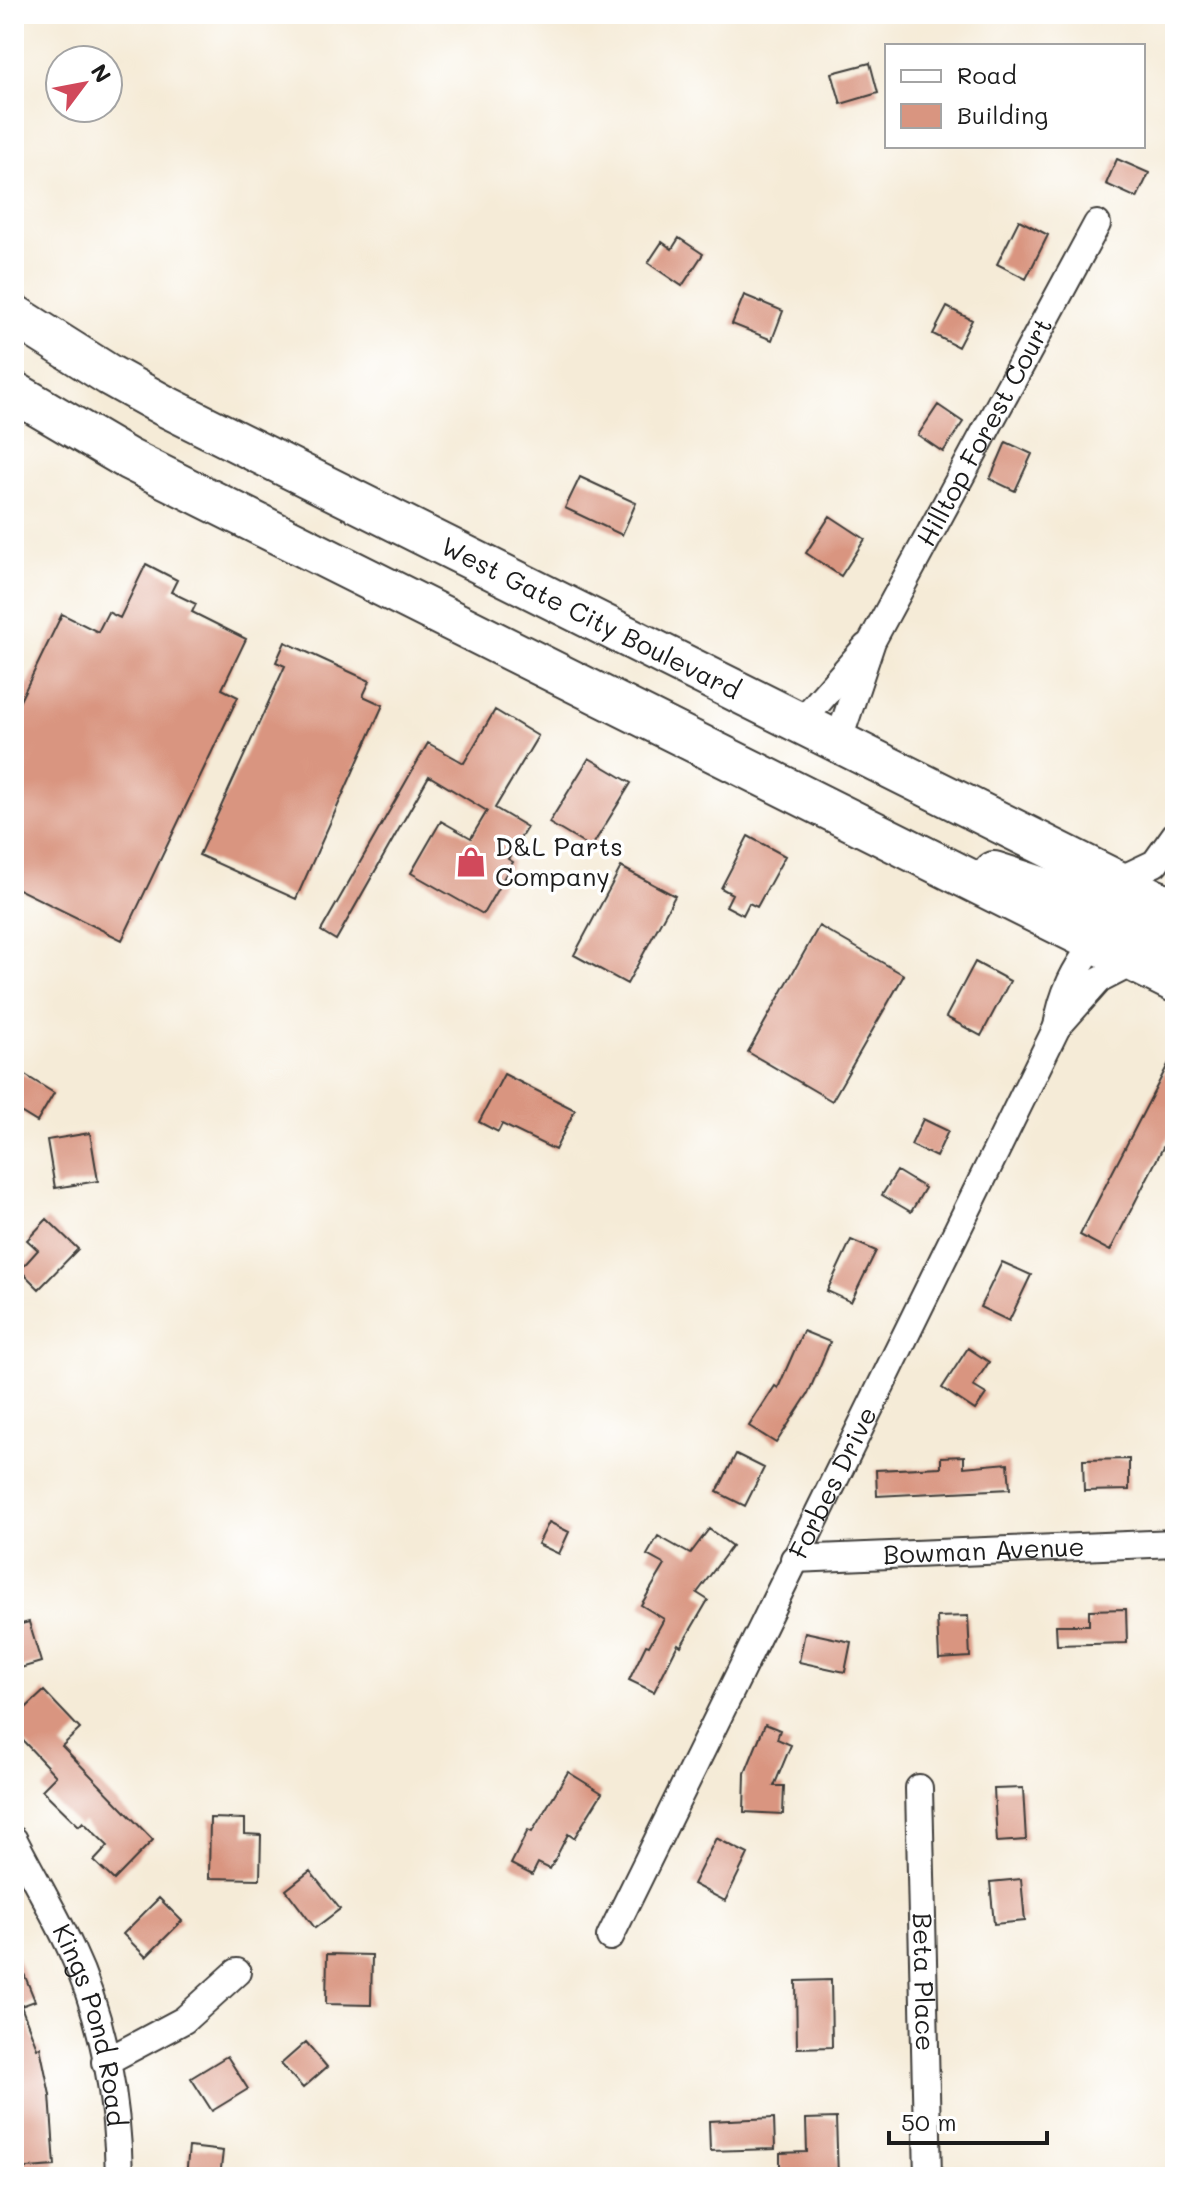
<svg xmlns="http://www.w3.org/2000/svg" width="1189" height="2191" font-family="Mali,sans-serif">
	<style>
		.building { fill: #d99580 }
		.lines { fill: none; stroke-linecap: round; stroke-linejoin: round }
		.street-casing { stroke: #3d3b38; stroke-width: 30 }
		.primary-casing { stroke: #3d3b38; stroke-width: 44 }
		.street { stroke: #fff; stroke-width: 26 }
		.primary { stroke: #fff; stroke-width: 40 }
		.labels { text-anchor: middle; stroke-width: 7; stroke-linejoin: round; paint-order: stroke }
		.street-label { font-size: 26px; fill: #1c1c1c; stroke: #fff }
		.poi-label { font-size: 26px; fill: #1c1c1c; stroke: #fff; text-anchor: start }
	</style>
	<rect width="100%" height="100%" fill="#fff"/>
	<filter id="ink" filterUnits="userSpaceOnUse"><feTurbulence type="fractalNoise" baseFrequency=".0125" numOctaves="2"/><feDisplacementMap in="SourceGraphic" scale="16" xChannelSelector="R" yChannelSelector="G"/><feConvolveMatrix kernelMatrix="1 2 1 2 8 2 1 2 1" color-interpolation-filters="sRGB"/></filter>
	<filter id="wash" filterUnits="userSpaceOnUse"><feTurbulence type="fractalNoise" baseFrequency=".006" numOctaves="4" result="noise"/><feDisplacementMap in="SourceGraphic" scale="32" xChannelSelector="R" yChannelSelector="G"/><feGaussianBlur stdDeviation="1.8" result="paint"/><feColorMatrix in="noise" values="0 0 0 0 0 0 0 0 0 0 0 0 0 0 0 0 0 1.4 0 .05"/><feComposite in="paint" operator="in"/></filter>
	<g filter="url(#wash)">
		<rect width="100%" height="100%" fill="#f5ebd7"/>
		<g id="blocks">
			<path class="building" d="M870,63L878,93L841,104L832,73Z
				M1117,159L1149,173L1137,198L1106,184Z
				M1019,220L1048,235L1026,279L997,264Z
				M679,238L703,254L682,286L648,263L662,242L672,249Z
				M744,295L783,311L772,340L732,324Z
				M947,307L972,320L958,347L933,334Z
				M938,405L963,422L943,452L918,435Z
				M1006,442L1032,454L1015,491L990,479Z
				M580,477L636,503L622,535L565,508Z
				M830,516L865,539L841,576L806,553Z
				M146,564L177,580L171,592L196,604L192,612L246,639L222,689L238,697L122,940L14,887V713L62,614L98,632L108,612L120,618Z
				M285,642L370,681L363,696L383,705L296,899L199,855L285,666L276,662Z
				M495,710L538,736L495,808L527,827L508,859L513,862L483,914L411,873L441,821L471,838L487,811L429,776L336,940L321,931L428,743L464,763Z
				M589,758L631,783L591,848L549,823Z
				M748,836L785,856L757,907L749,903L743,915L726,906L732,894L721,888Z
				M621,867L675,896L627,984L574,955Z
				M819,926L904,975L832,1101L748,1052Z
				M975,962L1010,981L981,1036L946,1017Z
				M1175,1051V1124L1110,1251L1080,1235Z
				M14,1068L54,1093L37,1122L14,1108Z
				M504,1074L575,1110L555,1150L502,1124L498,1132L479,1122Z
				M923,1119L948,1131L936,1157L911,1145Z
				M90,1133L98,1181L55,1188L47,1140Z
				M897,1171L925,1188L911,1212L882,1195Z
				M47,1219L78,1249L39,1289L20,1270L38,1250L27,1240Z
				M851,1240L876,1251L851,1302L827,1291Z
				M1002,1262L1031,1275L1009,1321L980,1307Z
				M803,1331L830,1342L808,1394L776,1443L749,1426L775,1386L778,1388Z
				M968,1348L989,1362L973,1386L986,1394L975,1410L942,1388Z
				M736,1454L764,1468L745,1506L717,1492Z
				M964,1456V1467L1008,1463L1010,1489L877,1496L876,1470L941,1467V1457Z
				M1129,1459V1490L1084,1491L1083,1460Z
				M549,1522L569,1532L559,1554L538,1544Z
				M709,1529L732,1546L697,1593L708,1600L681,1646L678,1644L654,1692L629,1680L646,1645L649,1646L664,1619L641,1605L665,1565L647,1555L658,1536L690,1554Z
				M1126,1609L1127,1643L1057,1645L1056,1625H1089V1610Z
				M968,1616L970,1657L939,1659L937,1617Z
				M29,1622L41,1662L14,1670V1626Z
				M805,1632L851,1642L845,1672L799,1662Z
				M44,1691L80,1729L62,1746L153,1840L114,1880L94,1861L108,1846L83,1822L79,1826L42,1790L56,1776L14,1731V1719Z
				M765,1724L780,1730L777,1739L791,1745L774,1786H784L783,1814L744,1812L745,1773Z
				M568,1772L602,1793L574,1838L568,1834L550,1869L538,1863L532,1875L511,1864L528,1830L532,1832Z
				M1023,1788L1026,1840L997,1842L994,1789Z
				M210,1818L245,1819V1834L261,1835L260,1879L209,1878Z
				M716,1838L748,1854L725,1901L693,1884Z
				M310,1871L340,1909L315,1928L286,1890Z
				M1021,1879L1025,1921L994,1924L990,1882Z
				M159,1898L182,1921L146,1957L123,1934Z
				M14,1949L35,2001L21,2006L37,2048L40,2047L50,2095L55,2166L14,2169Z
				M327,1954L372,1955L371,2005L326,2004Z
				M831,1980L832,2047L797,2048L796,1981Z
				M306,2042L327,2067L303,2088L281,2064Z
				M227,2056L248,2089L212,2111L191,2078Z
				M774,2118L775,2149L710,2151L709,2121Z
				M836,2118L838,2177H780V2153L807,2152L806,2119Z
				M189,2147L223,2151L220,2177H186Z"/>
		</g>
	</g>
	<g filter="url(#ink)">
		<use href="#blocks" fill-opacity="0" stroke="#3d3b38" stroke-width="2"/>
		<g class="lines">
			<g class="street-casing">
				<g id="street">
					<path d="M800,723L866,647"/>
					<path id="s1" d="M838,742L872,641L1097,224"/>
					<path d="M1117,881L1155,863L1175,835"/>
					<path d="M1057,1027L1099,980L1134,962"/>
					<path id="s2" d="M794,1559L1175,1543"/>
					<path id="s3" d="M919,1788L928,2177"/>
					<path id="s4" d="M14,1840C33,1877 54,1912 71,1949C104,2018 118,2102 119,2177"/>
					<path id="s5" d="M610,1937L1057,1027C1062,993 1075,969 1095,942"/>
					<path d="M105,2062L184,2020L237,1972"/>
				</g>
			</g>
			<g class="primary-casing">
				<g id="primary">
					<path id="s6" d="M14,315L109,375L163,405L1175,910"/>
					<path d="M14,392L128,459L1175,982"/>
					<path d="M994,872L1115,911L1158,901"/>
					<path d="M1095,942L1135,933L1175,946"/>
				</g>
			</g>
			<use href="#street" class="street"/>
			<use href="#primary" class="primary"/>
		</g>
	</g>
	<defs>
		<g id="shop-bare" transform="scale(2.4)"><path d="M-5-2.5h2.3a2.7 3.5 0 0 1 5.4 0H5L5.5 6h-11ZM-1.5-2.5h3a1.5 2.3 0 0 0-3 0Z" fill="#d1495b" stroke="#fff" stroke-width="2.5" paint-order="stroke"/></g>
	</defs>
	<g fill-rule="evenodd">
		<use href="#shop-bare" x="471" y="862"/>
	</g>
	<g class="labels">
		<g class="street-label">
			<text dy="9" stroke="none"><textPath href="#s1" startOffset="344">Hilltop Forest Court</textPath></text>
			<text dy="9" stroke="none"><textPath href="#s6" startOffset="652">West Gate City Boulevard</textPath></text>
			<text dy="9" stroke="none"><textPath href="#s5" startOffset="506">Forbes Drive</textPath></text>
			<text dy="9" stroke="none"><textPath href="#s2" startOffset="190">Bowman Avenue</textPath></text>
			<text dy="9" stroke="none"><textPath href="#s3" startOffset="194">Beta Place</textPath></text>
			<text dy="9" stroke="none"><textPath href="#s4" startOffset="202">Kings Pond Road</textPath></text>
		</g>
		<g class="poi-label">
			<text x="495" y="856">D&amp;L Parts<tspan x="495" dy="30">Company</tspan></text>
		</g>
	</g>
	<rect width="1189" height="2191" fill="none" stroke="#fff" stroke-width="48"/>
	<rect x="885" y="44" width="260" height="104" fill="#ffffff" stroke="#a4a4a4" stroke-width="2"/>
	<rect x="901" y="70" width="40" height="12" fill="#ffffff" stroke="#a4a4a4" stroke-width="2"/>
	<text x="957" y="84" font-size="24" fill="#1c1c1c">Road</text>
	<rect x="901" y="104" width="40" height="24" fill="#d99580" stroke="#a4a4a4" stroke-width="2"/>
	<text x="957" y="124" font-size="24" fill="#1c1c1c">Building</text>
	<g transform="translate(84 84) rotate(58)"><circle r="38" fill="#ffffff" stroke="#a4a4a4" stroke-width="2"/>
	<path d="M0-6L14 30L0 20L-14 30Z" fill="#d1495b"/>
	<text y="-12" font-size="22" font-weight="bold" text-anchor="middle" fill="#1c1c1c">N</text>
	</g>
	<path d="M889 2131v12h158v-12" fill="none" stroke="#1c1c1c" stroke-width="4"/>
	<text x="901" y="2131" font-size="24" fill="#1c1c1c" stroke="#ffffff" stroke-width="6" paint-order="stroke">50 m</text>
</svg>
